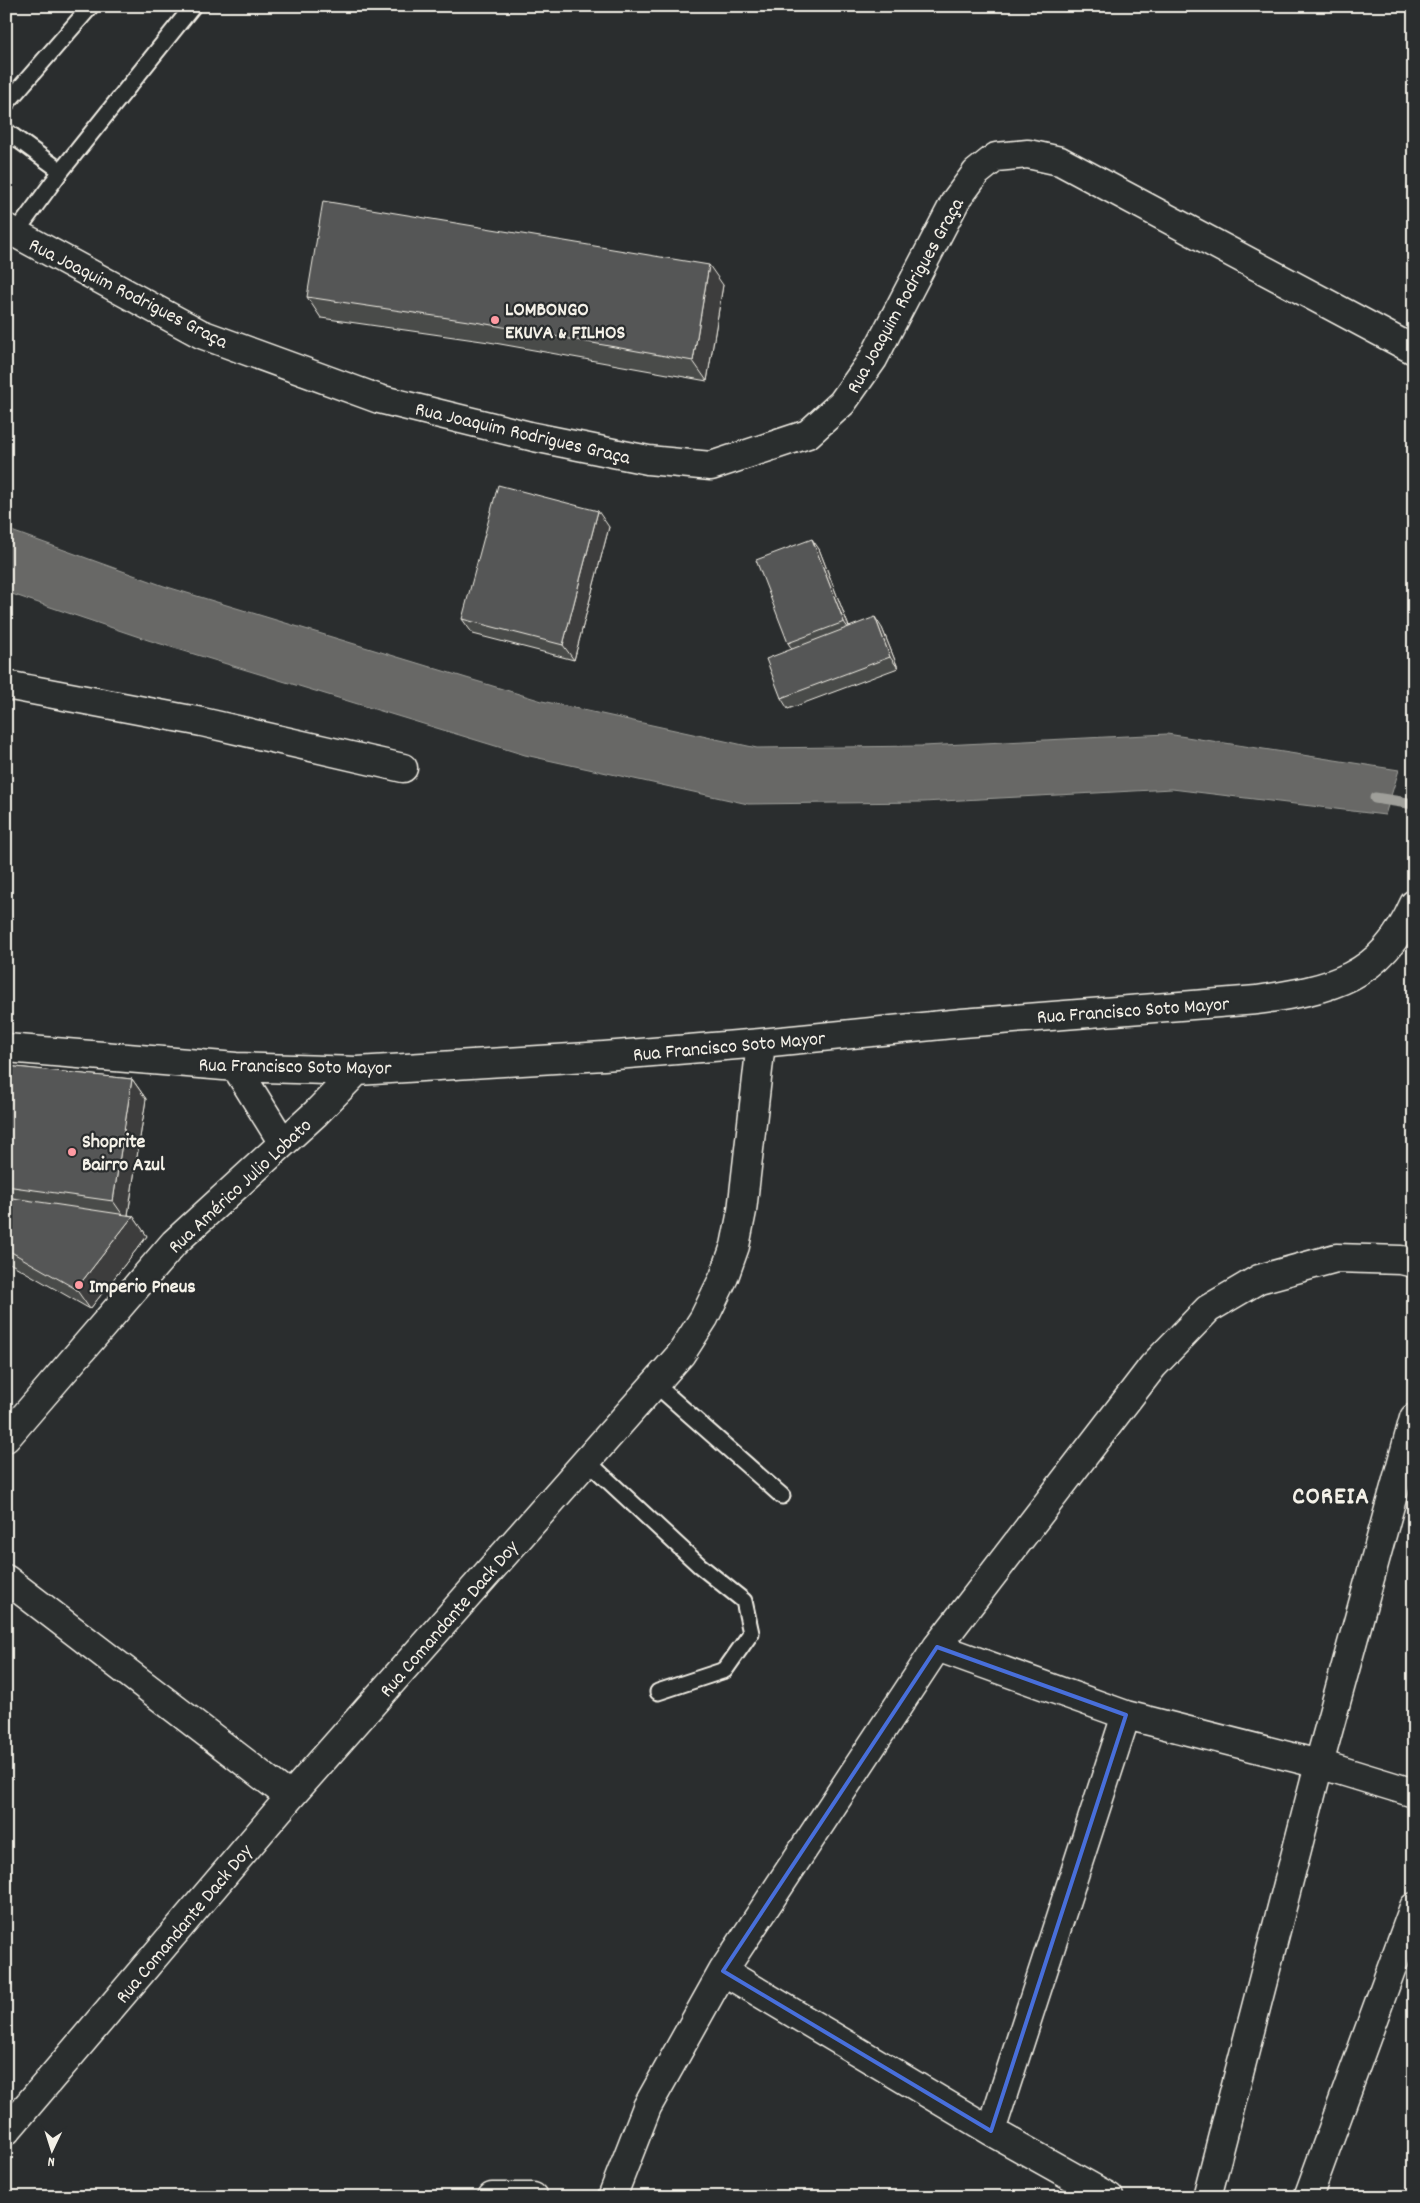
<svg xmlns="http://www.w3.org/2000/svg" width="1420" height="2203" font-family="Dekko,sans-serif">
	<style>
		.water { fill: #676866; stroke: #9f9f9a }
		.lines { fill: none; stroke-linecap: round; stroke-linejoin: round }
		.stream { stroke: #9f9f9a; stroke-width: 11 }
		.service-casing { stroke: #f4f1e8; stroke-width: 19 }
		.minor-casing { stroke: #f4f1e8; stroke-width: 31 }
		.tertiary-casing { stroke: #f4f1e8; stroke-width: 31 }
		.service { stroke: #2a2d2e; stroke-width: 15 }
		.minor { stroke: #2a2d2e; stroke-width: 28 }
		.tertiary { stroke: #2a2d2e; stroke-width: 28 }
		.wall { fill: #494b4a; stroke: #f4f1e8 }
		.shaded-wall { fill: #3c3d3c; stroke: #f4f1e8 }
		.building { fill: #555756; stroke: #f4f1e8 }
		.marked { fill: none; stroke: #486fdb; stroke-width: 4; stroke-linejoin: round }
		.poi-dot { fill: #ff9aa2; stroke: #2a2d2e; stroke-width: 2 }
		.labels { text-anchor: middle; stroke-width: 4.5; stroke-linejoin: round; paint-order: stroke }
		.street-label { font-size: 20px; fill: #f4f1e8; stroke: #2a2d2e }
		.poi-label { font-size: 20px; font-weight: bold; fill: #f4f1e8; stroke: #2a2d2e; text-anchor: start }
		.district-label { font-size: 25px; font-weight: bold; letter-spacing: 1px; fill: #f4f1e8; stroke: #2a2d2e }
	</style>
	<rect width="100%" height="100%" fill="#2a2d2e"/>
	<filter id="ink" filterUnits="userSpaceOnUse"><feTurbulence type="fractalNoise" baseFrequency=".02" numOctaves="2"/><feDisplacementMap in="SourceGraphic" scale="10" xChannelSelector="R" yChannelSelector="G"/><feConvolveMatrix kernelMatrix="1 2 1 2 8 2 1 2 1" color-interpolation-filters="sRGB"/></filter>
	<g filter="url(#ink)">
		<path class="water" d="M6,529L164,586L542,701L757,748L923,746L1167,734L1399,770L1385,815L1172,789L923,802L748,804L525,755L148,640L6,592Z"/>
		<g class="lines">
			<path class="stream" d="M1375,798L1414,804"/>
			<g class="service-casing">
				<path id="service" d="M6,104L91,6
					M6,131L61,171
					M15,234L61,171L193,6
					M655,1384L782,1496
					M587,1461L699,1565L744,1601L751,1633L725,1670L658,1692"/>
			</g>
			<g class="minor-casing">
				<path id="minor" d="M6,228L201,334L379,399L534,437L648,460L711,466L808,434L842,403L873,359L956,200L976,173L996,157L1028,154L1060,161L1414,350
					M6,685L202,722L403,768
					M6,1048L236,1067L357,1071L604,1056L761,1043L962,1023L1257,1000C1331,989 1381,979 1414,904
					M236,1067L283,1143
					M6,1438L174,1243L316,1113L357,1071
					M6,1579L290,1797
					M937,1647L1126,1715L1319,1764L1414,1793
					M723,1971L991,2131L1109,2197
					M6,2131L290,1797L681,1354L704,1318L724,1277L735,1246L742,1211L761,1043
					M991,2131L1126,1715
					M612,2197L647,2107L723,1971L937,1647L1153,1366L1208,1309L1259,1279L1336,1258L1401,1260L1414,1263
					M1207,2197L1319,1764L1414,1418
					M1308,2197L1414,1907"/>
			</g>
			<g class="tertiary-casing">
				<path id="tertiary" d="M492,2197H533"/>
			</g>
			<use href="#service" class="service"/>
			<use href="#minor" class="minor"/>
			<use href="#tertiary" class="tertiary"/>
		</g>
		<path class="wall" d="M723,285L707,381L489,342L321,318L307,297Z
			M609,527L574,660L473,634L462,619Z
			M819,549L849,627L882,628L898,668L788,709L781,698L792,649L788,643Z
			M6,1066L132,1079L146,1099L128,1215L133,1216L147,1236L90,1309L6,1261Z"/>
		<path class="shaded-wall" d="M709,265L723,285L707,381L693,361Z
			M598,511L609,527L574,660L563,645Z
			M812,539L819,549L851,632L844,622Z
			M875,617L882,628L898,668L890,657Z
			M132,1079L146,1099L127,1221L113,1201Z
			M133,1216L147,1236L90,1309L76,1289Z"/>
		<path class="building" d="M323,201L709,265L693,361L475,322L307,297Z
			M498,485L598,511L563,645L462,619Z
			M812,539L844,622L788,643L756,560Z
			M875,617L890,657L781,698L766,659Z
			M6,1066L132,1079L113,1201L6,1186Z
			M6,1197L133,1216L76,1289L6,1249Z"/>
	</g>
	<path class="marked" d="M937,1647L1126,1715L991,2131L723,1971Z"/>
	<g class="poi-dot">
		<circle cx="495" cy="320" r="5"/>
		<circle cx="72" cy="1152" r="5"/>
		<circle cx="79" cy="1285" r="5"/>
	</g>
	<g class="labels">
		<g class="street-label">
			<text transform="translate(129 292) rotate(27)" y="7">Rua Joaquim Rodrigues Graça</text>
			<text transform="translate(904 295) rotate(-61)" y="7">Rua Joaquim Rodrigues Graça</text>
			<text transform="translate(523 432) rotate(13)" y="7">Rua Joaquim Rodrigues Graça</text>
			<text transform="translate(1133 1009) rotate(-4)" y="7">Rua Francisco Soto Mayor</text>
			<text transform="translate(729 1045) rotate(-5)" y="7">Rua Francisco Soto Mayor</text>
			<text transform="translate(295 1065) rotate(1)" y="7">Rua Francisco Soto Mayor</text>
			<text transform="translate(239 1185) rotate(-43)" y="7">Rua Américo Julio Lobato</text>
			<text transform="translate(448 1618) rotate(-49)" y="7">Rua Comandante Dack Doy</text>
			<text transform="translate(183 1923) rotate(-50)" y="7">Rua Comandante Dack Doy</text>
		</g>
		<g class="poi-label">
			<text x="505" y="315">LOMBONGO<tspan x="505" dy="23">EKUVA &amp; FILHOS</tspan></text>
			<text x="82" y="1147">Shoprite<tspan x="82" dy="23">Bairro Azul</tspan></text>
			<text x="89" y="1292">Imperio Pneus</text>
		</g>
		<g class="district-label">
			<text x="1331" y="1503">COREIA</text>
		</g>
	</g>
	<rect width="1420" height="2203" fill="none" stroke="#2a2d2e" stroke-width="25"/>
	<rect x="12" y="12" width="1395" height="2178" fill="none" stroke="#f4f1e8" stroke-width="2" filter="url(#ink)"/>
	<g transform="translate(52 2150) rotate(184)" stroke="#2a2d2e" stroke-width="4" paint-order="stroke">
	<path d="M0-4L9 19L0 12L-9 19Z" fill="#f4f1e8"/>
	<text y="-8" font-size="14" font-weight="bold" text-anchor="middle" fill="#f4f1e8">N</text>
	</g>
</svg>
